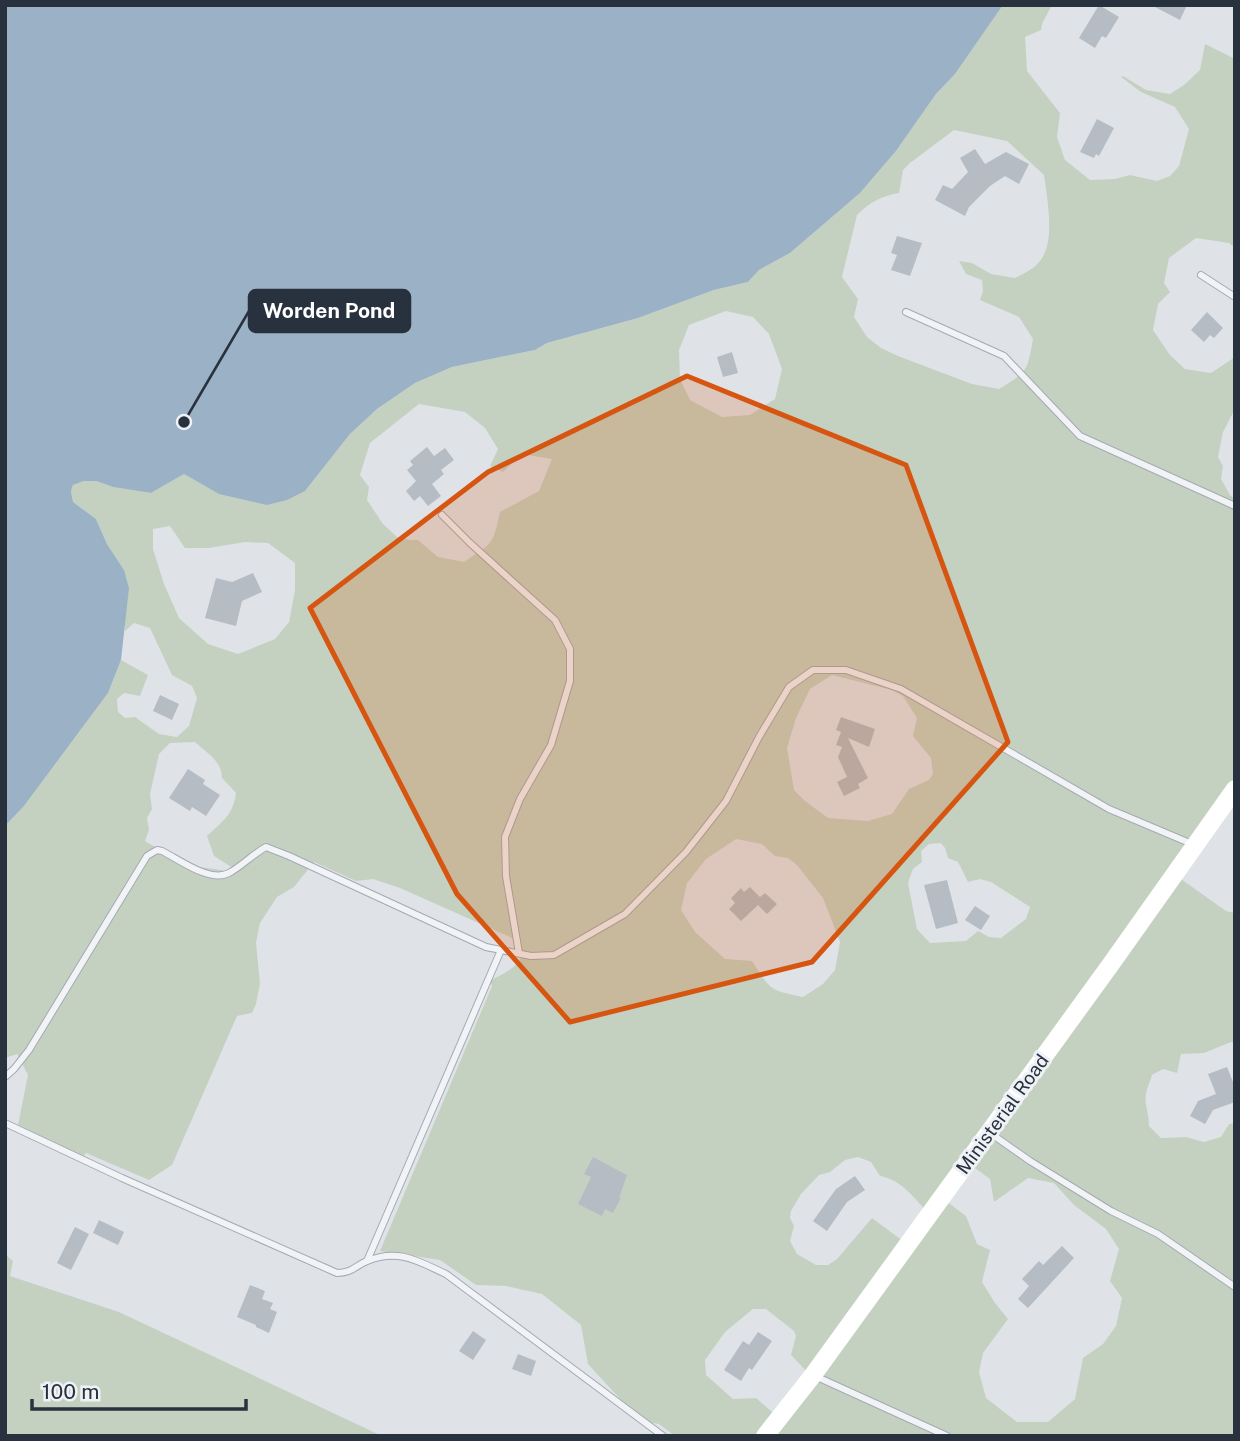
<svg xmlns="http://www.w3.org/2000/svg" width="1240" height="1441" font-family="'Public Sans',sans-serif">
	<style>
		.green { fill: #c5d1c0; fill-rule: evenodd }
		.water { fill: #9bb2c6 }
		.building { fill: #b6bcc4 }
		.lines { fill: none; stroke-linecap: round; stroke-linejoin: round }
		.lane-casing { stroke: #a4aab2; stroke-width: 8 }
		.lane { stroke: #f1f3f6; stroke-width: 6 }
		.secondary { stroke: #fff; stroke-width: 18 }
		.marked { fill: #d55511; fill-opacity: 0.2; stroke: #d55511; stroke-width: 5; stroke-linejoin: round }
		.labels { text-anchor: middle; stroke-width: 6; stroke-linejoin: round; paint-order: stroke }
		.street-label { font-size: 19px; fill: #28313e; stroke: #eef1f5 }
		.leader { fill: none; stroke: #28313e; stroke-width: 2.5 }
		.callout-dot { fill: #28313e; stroke: #eef1f5; stroke-width: 2.5 }
		.callout { fill: #28313e; stroke: #28313e; stroke-width: 2.5 }
		.callout-label { font-size: 21px; text-anchor: middle; font-weight: bold; fill: #fff }
	</style>
	<rect width="100%" height="100%" fill="#dfe3e8"/>
	<path class="green" d="M1003,5H1052L1042,24L1041,30L1025,37L1027,71L1060,113L1057,137L1065,160L1090,180L1115,179L1130,175L1157,181L1170,176L1179,166L1189,129L1175,107L1141,92L1121,77L1123,76L1146,90L1170,94L1184,85L1200,70L1205,44L1235,59V248L1229,243L1196,238L1169,258L1164,283L1170,292L1158,304L1153,330L1170,355L1185,369L1211,373L1235,357V409L1223,432L1218,457L1223,466L1221,479L1230,495L1235,499V789L1174,874L1226,911L1235,913V1043L1231,1042L1204,1053L1181,1054L1177,1073L1163,1069L1152,1075C1149,1084 1144,1095 1146,1104C1147,1111 1149,1117 1149,1126L1161,1138L1186,1137L1204,1142L1221,1137L1229,1124L1235,1123V1436H675L659,1424L641,1421L597,1374L588,1364L581,1325L542,1294L506,1286L476,1285L440,1260L380,1251L492,986L490,981C507,971 527,965 521,942L400,888L373,879L356,881L314,862L294,887L277,897L260,923L256,943L260,984L256,1004L252,1013L237,1016L172,1165L149,1180L86,1153L83,1157L18,1125L28,1075L17,1054L5,1058V826L24,806L108,693L121,660L148,675L140,696L124,693L117,699L118,712L125,718L135,717L159,734L177,737L189,726L197,698L192,686L172,675L150,628L134,623L125,631L124,570L107,544L96,519L73,502L71,491L73,485L84,481H96L113,487L151,493L184,474L220,494L305,491L350,434L377,409L415,383L452,367L535,350L547,343L638,318L714,290L748,282L759,270L790,253L860,193L896,151L936,94L955,74ZM954,130L1007,141L1044,175C1047,197 1055,239 1042,258C1036,268 1025,273 1015,278L991,274L972,263L959,261L966,274L982,280L983,291L980,300L1019,317L1033,339C1027,372 1028,371 999,389L972,384L898,356L881,348L867,337L854,317L858,299L842,277L857,215C870,202 882,196 899,193L903,170L910,163ZM726,311L753,317L769,334L782,369L775,399L750,415L722,417L690,400L680,379L679,350L689,325ZM419,404L465,412L485,428L498,449L490,466L503,472L522,454L552,459L539,491L500,512C493,546 492,543 464,562L438,557L418,540H410L397,537L383,524L367,500L369,487L360,475L370,443ZM170,526L185,548H209L245,542L268,543L295,563V590L289,622L275,639L238,654L208,644L179,618L164,584L153,549V529ZM832,675L892,690L903,696L917,718L913,736L931,758L933,774L929,780L909,789L892,814L868,821L828,818L805,801L794,790L787,748L796,718L810,689ZM195,742C207,753 222,761 222,778L236,793C233,815 223,821 207,836L214,856L233,868L235,872L185,865L145,841L149,830L147,818L152,809L150,794L159,754L170,743ZM736,839L762,844L775,856L788,858L797,865L823,898L840,942L835,970L823,984L803,997C768,990 771,990 752,961L725,959L695,932L681,910L687,883L706,859ZM941,843L945,848L948,858L958,862L968,882L980,879L991,882L1030,907L1026,919L1001,938L989,937L978,931L966,941L930,943L917,929L908,883L913,869L922,862L921,851L929,844ZM858,1157L871,1162L880,1176C902,1180 915,1199 929,1214L907,1244L872,1218L837,1259L828,1265H816L797,1254L790,1241L794,1226L790,1218L791,1211L801,1194L819,1175L830,1172L845,1160ZM968,1163L990,1179L994,1202L1028,1178L1054,1183L1074,1205L1106,1229L1119,1249L1110,1281L1122,1298L1116,1326L1103,1344L1083,1358L1075,1399L1048,1422H1017L986,1398L979,1372L983,1353L1008,1319L995,1303L982,1282L990,1250L977,1244L966,1216L942,1198ZM753,1309H766L794,1331L796,1336L791,1355L811,1376L778,1417L756,1398L733,1399L706,1375L705,1360L725,1332Z
		M5,1254L13,1261L10,1276L119,1312L382,1436H5Z"/>
	<path class="water" d="M5,5H1003L955,74L936,94L896,151L860,193L790,253L759,270L748,282L714,290L638,318L547,343L535,350L452,367L415,383L377,409L350,434L305,491L287,500L267,505L219,494L184,474L151,493L113,487L96,481H84L73,485L71,491L73,502L96,519L107,544L124,570L129,588L121,660L108,693L24,806L5,826Z"/>
	<path class="building" d="M1099,5L1119,17L1106,38L1102,36L1095,48L1079,38Z
		M1151,5H1187L1180,20Z
		M1097,119L1114,128L1099,156L1096,154L1094,158L1080,152Z
		M975,149L985,164L1006,152L1029,164L1019,184L1005,176L990,186L969,207L965,216L935,200L943,185L952,189L968,172L960,158Z
		M897,236L922,243L910,276L891,270L897,255L891,253Z
		M1207,312L1223,328L1214,338L1210,335L1204,342L1191,330Z
		M732,352L738,373L723,377L717,357Z
		M427,447L434,456L445,448L454,460L441,470L444,474L432,484L441,496L428,506L420,496L414,501L406,491L416,481L407,470L413,465L410,461Z
		M253,573L262,592L242,601L236,626L205,618L216,578L232,582Z
		M160,695L179,704L172,720L153,711Z
		M841,717L875,729L869,747L848,738L868,778L858,784L860,788L844,796L837,782L847,777L838,757L842,747L836,745L841,732L836,730Z
		M188,769L205,780L203,784L220,795L206,816L192,807L190,811L169,798Z
		M947,880L958,923L936,929L924,885Z
		M750,887L760,897L765,893L777,904L767,914L758,905L741,921L729,909L735,903L731,898L741,888L744,892Z
		M975,906L990,916L981,930L965,920Z
		M1227,1067L1235,1087V1102L1213,1110L1205,1124L1190,1116L1198,1101L1216,1094L1208,1074Z
		M593,1157L627,1175L619,1198H621L613,1213L605,1209L602,1216L578,1204L591,1177L584,1174Z
		M855,1176L865,1190L847,1202L827,1231L813,1221L836,1189Z
		M99,1220L124,1232L118,1245L93,1233Z
		M75,1227L89,1234L71,1270L57,1263Z
		M1062,1246L1074,1258L1028,1308L1018,1299L1029,1286L1022,1279L1039,1261L1043,1265Z
		M250,1285L265,1291L262,1299L273,1303L270,1309L277,1312L269,1333L256,1327V1325L237,1317Z
		M473,1331L486,1340L473,1360L459,1351Z
		M758,1332L772,1341L752,1370L749,1368L741,1381L724,1370L743,1341L749,1345Z
		M518,1354L536,1361L531,1376L512,1369Z"/>
	<g class="lines">
		<g class="lane-casing">
			<path id="lane" d="M1201,275L1235,297
				M906,312L1004,356L1080,436L1235,506
				M442,515L470,543L555,620L570,649V681L551,745L520,799L505,837L506,876L519,953
				M5,1077L14,1069L29,1050L147,856L157,850L162,851C180,860 210,883 229,873C242,866 253,854 266,847L289,856L486,947L531,956L554,955L625,914L686,852L726,801L759,737L789,687L813,670H846L901,689L1109,809L1192,844
				M5,1123L122,1178L337,1273C352,1273 355,1266 367,1261C398,1248 418,1261 446,1274L663,1436
				M990,1133L1030,1161L1111,1211L1158,1234L1235,1287
				M367,1261L501,950
				M815,1376L947,1436"/>
		</g>
		<use href="#lane" class="lane"/>
		<path class="secondary" d="M765,1436L813,1375L1111,964L1235,789"/>
	</g>
	<path class="marked" d="M687,376L906,465L1008,742L812,962L570,1022L457,894L310,608L488,472Z"/>
	<g class="labels">
		<g class="street-label">
			<text transform="translate(1002 1114) rotate(-54)" y="7">Ministerial Road</text>
		</g>
	</g>
	<path class="leader" d="M184 422L249 311"/>
	<circle class="callout-dot" cx="184" cy="422" r="7"/>
	<rect class="callout" x="249" y="290" width="161" height="42" rx="7"/>
	<g class="callout-label">
		<text x="329" y="318">Worden Pond</text>
	</g>
	<rect width="1240" height="1441" fill="none" stroke="#28313e" stroke-width="14"/>
	<path d="M32 1399v10h214v-10" fill="none" stroke="#28313e" stroke-width="3.5"/>
	<text x="42" y="1399" font-size="21" fill="#28313e" stroke="#eef1f5" stroke-width="5" paint-order="stroke">100 m</text>
</svg>
